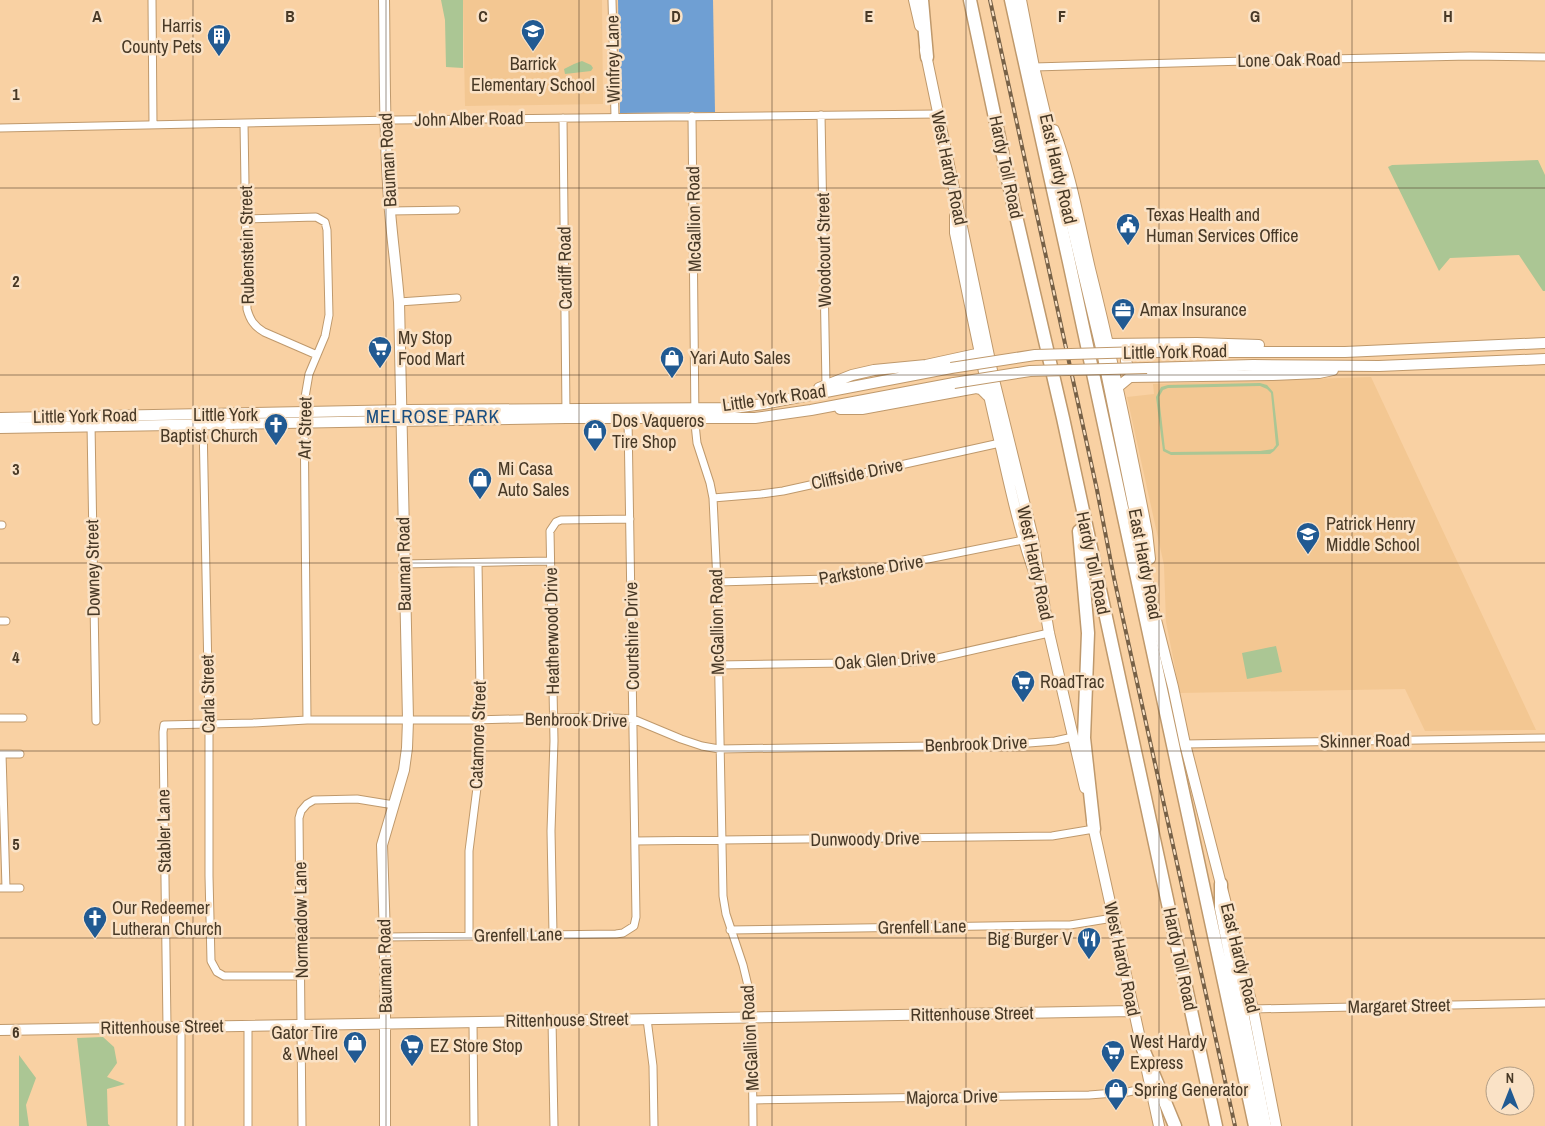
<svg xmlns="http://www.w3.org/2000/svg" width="1545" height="1126" font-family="'Archivo Narrow',sans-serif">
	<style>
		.built { fill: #f3c792 }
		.green { fill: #abc694; fill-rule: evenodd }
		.water { fill: #6f9fd3 }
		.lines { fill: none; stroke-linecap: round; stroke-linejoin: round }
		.street-casing { stroke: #bf996c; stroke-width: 9 }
		.secondary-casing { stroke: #bf996c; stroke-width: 12 }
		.highway-casing { stroke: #bf996c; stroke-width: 15 }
		.street { stroke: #fff; stroke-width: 7 }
		.secondary { stroke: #fff; stroke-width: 10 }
		.highway { stroke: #fff; stroke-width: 12 }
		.rail-casing { stroke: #776147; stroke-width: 4 }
		.rail { stroke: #fae2c6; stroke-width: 2; stroke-dasharray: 5.5; stroke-linecap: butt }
		.secondary-bridge-casing { stroke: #bf996c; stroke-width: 12; stroke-linecap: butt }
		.secondary-bridge { stroke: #fff; stroke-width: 10 }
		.grid { fill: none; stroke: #483926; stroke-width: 1; stroke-opacity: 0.55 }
		.labels { text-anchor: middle; stroke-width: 5; stroke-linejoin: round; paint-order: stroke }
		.poi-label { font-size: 18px; fill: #483926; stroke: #fae2c6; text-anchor: start }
		.street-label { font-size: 18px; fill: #483926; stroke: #fae2c6 }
		.neighbourhood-label { font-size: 19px; letter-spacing: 1px; fill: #1a4e80; stroke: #fae2c6 }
		.grid-label { font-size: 16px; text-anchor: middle; font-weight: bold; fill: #483926; stroke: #fae2c6; stroke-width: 5; stroke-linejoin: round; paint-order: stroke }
	</style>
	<rect width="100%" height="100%" fill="#f9d1a3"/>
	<path class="built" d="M463,0H602L603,104L465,106Z
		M1371,377L1536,730L1425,731L1405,689L1180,693L1166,622L1164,565L1127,397L1154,394L1153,384Z"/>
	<path class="green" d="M441,0H463V68L446,67L445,20Z
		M582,61L591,65L593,68L591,71L565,74L564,69L574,64Z
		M1538,160L1545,175V291H1543L1519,255L1450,258L1439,271L1388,167L1392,165Z
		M1260,383L1267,385L1273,392L1279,445L1274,451L1270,454L1171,455L1163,451L1156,397L1161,387L1168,385ZM1260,386L1267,389L1271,393L1276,445L1273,449L1260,451L1171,452L1165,449L1159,397L1163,390L1168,388Z
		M1276,646L1282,672L1247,679L1242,653Z
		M103,1037L114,1047L117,1063L107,1077L125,1084L107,1089L108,1124L110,1126H87L77,1038Z
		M19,1055L36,1078L26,1105L29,1126H19Z"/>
	<path class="water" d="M618,0H713L715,112L620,113Z"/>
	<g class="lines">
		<g class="street-casing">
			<path id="street" d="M152,0L153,124
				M612,0L615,117
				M1034,67L1282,60L1470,56L1545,57
				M821,115L826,385
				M692,116L695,424L697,443L710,483L713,498L717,582L723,896L726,914L743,965L750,994L752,1018L753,1126
				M563,118L566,413
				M244,123L247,309C250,320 254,326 264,332L317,355
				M0,128L395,120L938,114
				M390,211L456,210
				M246,219L316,217L325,222L327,230L329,315L325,336L309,374L304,403L307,720
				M399,302L457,298
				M203,422L209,725V876L211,961L217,972L224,976H302
				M91,424L96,721
				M713,498L761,494L783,491L1000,443
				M0,525H2
				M404,564L550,561
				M717,582L828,579L1023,540
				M0,621H6
				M718,665L914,662L938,658L1049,633
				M0,718H23
				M1185,744L1545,738
				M0,754H20
				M2,754L6,888
				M635,841L1052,836L1094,829
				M0,888H20
				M730,930L1050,925H1070L1113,918
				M553,934L551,831L554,741L550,531L556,522L561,520L630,519
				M469,936V851L481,756L478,563
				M385,937L616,934L623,933L634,926L636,917L628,419
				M1253,1009L1545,1003
				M647,1019L653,1066L654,1126
				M552,1020L554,1126
				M473,1022L474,1126
				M248,1026V1126
				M167,1027L163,732L164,725L253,723L307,720H473L598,717L633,719L681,739L702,746L719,749L1002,745L1055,741L1073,737
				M181,1027V1126
				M753,1100L1089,1095L1128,1092L1150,1087
				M302,1126L299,818L301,811L307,804L314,800L357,799L394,805"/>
		</g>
		<g class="secondary-casing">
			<path id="secondary" d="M384,0C385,61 384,123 388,184C390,224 396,263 399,302L408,720L407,748L404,770L382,845L385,937V1126
				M914,0L920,26
				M1021,0L1034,67L1102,352L1137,523L1152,604L1173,687L1185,744L1253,1009L1276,1126
				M925,50L994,380L1033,538L1049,633L1085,788
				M1054,130C1071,175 1079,222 1090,269C1112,356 1130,444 1147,532L1150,559
				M955,216V233C970,303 983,373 1000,443C1010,487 1019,529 1034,572
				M1108,344L1197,343L1259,345
				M1130,346L1128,347L1126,361L1130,372L1134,374
				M1143,352H1345L1545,343
				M1147,368L1253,365L1379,366L1545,359
				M1118,387L1130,377L1273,375L1319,373L1333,370
				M819,388L852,375L874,370L926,365L981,353
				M840,409H862L976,388L981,389L988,396
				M0,418L408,410L734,408L763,404L951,368
				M0,428L566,418H755L811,410L954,383
				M1092,821L1143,1052
				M0,1030L1133,1011
				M1146,1066L1159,1126"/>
		</g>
		<g class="highway-casing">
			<path id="highway" d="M922,0L927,57
				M970,0L1013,203L1063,418L1216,1126
				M1011,0L1069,262L1255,1126
				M1079,531L1088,633L1084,738L1094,829
				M1221,884V908L1265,1126
				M1141,1044L1175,1126"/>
		</g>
		<use href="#street" class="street"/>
		<use href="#secondary" class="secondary"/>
		<use href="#highway" class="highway"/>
		<g class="rail-casing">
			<path id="rail" d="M990,0L1097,490L1114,578L1235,1126"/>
		</g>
		<use href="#rail" class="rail"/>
		<g class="secondary-bridge-casing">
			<path id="secondary-bridge" d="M951,368L1035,355L1143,352
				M954,383L1030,371L1147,368"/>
		</g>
		<use href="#secondary-bridge" class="secondary-bridge"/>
	</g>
	<path class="grid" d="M193,0V1126M386,0V1126M579,0V1126M772,0V1126M966,0V1126M1159,0V1126M1352,0V1126M0,188H1545M0,375H1545M0,563H1545M0,751H1545M0,938H1545"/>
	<defs>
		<g id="school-pin" transform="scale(1.25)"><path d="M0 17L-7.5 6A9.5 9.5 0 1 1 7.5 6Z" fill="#215a92" stroke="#fae2c6"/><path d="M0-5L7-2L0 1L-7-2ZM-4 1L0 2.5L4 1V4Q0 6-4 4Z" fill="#fff"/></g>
		<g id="building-pin" transform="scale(1.25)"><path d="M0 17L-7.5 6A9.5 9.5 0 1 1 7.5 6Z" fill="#215a92" stroke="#fae2c6"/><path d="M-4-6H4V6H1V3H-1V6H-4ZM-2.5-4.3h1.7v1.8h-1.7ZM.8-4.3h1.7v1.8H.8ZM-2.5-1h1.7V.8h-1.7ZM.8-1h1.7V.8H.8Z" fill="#fff"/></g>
		<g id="civic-pin" transform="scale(1.25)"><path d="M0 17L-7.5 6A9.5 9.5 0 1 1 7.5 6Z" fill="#215a92" stroke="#fae2c6"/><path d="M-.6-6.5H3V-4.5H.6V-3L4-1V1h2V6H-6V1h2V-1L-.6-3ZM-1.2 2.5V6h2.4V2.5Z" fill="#fff"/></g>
		<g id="office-pin" transform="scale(1.25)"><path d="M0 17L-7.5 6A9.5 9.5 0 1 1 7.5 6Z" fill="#215a92" stroke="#fae2c6"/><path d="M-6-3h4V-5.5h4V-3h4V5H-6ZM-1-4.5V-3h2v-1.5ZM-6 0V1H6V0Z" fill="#fff"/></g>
		<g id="supermarket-pin" transform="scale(1.25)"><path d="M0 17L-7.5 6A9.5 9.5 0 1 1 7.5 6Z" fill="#215a92" stroke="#fae2c6"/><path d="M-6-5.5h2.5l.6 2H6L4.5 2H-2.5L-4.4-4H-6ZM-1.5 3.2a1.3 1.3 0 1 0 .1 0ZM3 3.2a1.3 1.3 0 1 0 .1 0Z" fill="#fff"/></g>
		<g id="shop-pin" transform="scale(1.25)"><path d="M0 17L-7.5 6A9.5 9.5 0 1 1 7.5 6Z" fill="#215a92" stroke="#fae2c6"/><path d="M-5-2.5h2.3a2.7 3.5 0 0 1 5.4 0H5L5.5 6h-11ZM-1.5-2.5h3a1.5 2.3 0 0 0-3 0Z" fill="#fff"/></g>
		<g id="church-pin" transform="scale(1.25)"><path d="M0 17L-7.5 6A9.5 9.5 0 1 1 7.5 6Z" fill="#215a92" stroke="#fae2c6"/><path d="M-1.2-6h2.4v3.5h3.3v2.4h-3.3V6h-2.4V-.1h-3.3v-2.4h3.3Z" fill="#fff"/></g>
		<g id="restaurant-pin" transform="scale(1.25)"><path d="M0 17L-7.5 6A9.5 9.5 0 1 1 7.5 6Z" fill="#215a92" stroke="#fae2c6"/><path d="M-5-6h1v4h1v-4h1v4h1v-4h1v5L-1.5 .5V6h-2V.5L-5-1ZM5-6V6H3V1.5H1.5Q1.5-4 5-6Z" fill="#fff"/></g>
	</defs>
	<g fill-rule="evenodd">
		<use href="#school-pin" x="533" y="31"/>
		<use href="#building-pin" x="219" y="36"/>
		<use href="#civic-pin" x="1128" y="225"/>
		<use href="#office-pin" x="1123" y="310"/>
		<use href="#supermarket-pin" x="380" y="348"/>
		<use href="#shop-pin" x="672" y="358"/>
		<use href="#church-pin" x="276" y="425"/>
		<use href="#shop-pin" x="595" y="431"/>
		<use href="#shop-pin" x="480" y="479"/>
		<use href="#school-pin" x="1308" y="534"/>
		<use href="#supermarket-pin" x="1023" y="682"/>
		<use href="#church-pin" x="95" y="918"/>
		<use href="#restaurant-pin" x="1089" y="939"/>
		<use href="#shop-pin" x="355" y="1043"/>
		<use href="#supermarket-pin" x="412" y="1046"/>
		<use href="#supermarket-pin" x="1113" y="1052"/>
		<use href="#shop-pin" x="1116" y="1090"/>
	</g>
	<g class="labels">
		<g class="poi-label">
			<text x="202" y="32" text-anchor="end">Harris<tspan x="202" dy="21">County Pets</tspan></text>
			<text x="533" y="70" text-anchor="middle">Barrick<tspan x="533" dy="21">Elementary School</tspan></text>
			<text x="1146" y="221">Texas Health and<tspan x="1146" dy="21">Human Services Office</tspan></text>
			<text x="1140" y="316">Amax Insurance</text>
			<text x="398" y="344">My Stop<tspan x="398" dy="21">Food Mart</tspan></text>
			<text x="690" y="364">Yari Auto Sales</text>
			<text x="258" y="421" text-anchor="end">Little York<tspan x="258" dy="21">Baptist Church</tspan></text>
			<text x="612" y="427">Dos Vaqueros<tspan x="612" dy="21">Tire Shop</tspan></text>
			<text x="498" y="475">Mi Casa<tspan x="498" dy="21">Auto Sales</tspan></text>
			<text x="1326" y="530">Patrick Henry<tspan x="1326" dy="21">Middle School</tspan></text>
			<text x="1040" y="688">RoadTrac</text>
			<text x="112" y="914">Our Redeemer<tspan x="112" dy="21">Lutheran Church</tspan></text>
			<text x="1072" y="945" text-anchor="end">Big Burger V</text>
			<text x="338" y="1039" text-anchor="end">Gator Tire<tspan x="338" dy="21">&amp; Wheel</tspan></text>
			<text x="1130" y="1048">West Hardy<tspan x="1130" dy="21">Express</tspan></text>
			<text x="430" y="1052">EZ Store Stop</text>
			<text x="1134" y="1096">Spring Generator</text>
		</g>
		<g class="street-label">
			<text transform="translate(613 59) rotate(-91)" y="6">Winfrey Lane</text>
			<text transform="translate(1289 60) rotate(-1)" y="6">Lone Oak Road</text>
			<text transform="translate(469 119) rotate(-1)" y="6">John Alber Road</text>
			<text transform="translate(388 160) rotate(-93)" y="6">Bauman Road</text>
			<text transform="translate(1006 167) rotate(78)" y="6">Hardy Toll Road</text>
			<text transform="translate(949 168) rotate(78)" y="6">West Hardy Road</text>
			<text transform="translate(1058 169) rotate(77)" y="6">East Hardy Road</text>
			<text transform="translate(694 219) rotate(-91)" y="6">McGallion Road</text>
			<text transform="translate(247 245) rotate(-91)" y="6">Rubenstein Street</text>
			<text transform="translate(824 250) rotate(-91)" y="6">Woodcourt Street</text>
			<text transform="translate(565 268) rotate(-91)" y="6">Cardiff Road</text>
			<text transform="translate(1175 352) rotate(-1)" y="6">Little York Road</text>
			<text transform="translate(774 398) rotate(-8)" y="6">Little York Road</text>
			<text transform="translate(85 416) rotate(-1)" y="6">Little York Road</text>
			<text transform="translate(305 428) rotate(-89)" y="6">Art Street</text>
			<text transform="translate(857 474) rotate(-12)" y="6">Cliffside Drive</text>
			<text transform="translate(1035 563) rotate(78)" y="6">West Hardy Road</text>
			<text transform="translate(1093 563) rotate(78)" y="6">Hardy Toll Road</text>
			<text transform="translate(404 564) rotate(-91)" y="6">Bauman Road</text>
			<text transform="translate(1145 564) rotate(79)" y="6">East Hardy Road</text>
			<text transform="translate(93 568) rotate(-91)" y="6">Downey Street</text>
			<text transform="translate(871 570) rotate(-10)" y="6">Parkstone Drive</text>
			<text transform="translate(717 622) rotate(-91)" y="6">McGallion Road</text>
			<text transform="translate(552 631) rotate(-91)" y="6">Heatherwood Drive</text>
			<text transform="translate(632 636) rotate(-91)" y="6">Courtshire Drive</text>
			<text transform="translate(885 660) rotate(-4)" y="6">Oak Glen Drive</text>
			<text transform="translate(208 694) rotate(-91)" y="6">Carla Street</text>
			<text transform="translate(576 720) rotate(1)" y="6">Benbrook Drive</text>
			<text transform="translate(478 735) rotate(-88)" y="6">Catamore Street</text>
			<text transform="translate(1365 741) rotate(-1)" y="6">Skinner Road</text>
			<text transform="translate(976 744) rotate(-2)" y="6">Benbrook Drive</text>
			<text transform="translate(164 831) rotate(-91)" y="6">Stabler Lane</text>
			<text transform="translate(865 839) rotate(-1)" y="6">Dunwoody Drive</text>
			<text transform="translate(301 920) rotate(-91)" y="6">Normeadow Lane</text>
			<text transform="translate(922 927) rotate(-1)" y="6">Grenfell Lane</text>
			<text transform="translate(518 935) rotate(-1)" y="6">Grenfell Lane</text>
			<text transform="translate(1240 958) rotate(76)" y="6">East Hardy Road</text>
			<text transform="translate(1122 959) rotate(78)" y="6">West Hardy Road</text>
			<text transform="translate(1180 959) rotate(78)" y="6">Hardy Toll Road</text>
			<text transform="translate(385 966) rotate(-91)" y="6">Bauman Road</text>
			<text transform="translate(1399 1006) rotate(-1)" y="6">Margaret Street</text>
			<text transform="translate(972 1014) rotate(-1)" y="6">Rittenhouse Street</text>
			<text transform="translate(567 1020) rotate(-1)" y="6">Rittenhouse Street</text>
			<text transform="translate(162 1027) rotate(-1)" y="6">Rittenhouse Street</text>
			<text transform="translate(750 1038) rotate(-93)" y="6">McGallion Road</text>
			<text transform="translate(952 1097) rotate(-1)" y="6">Majorca Drive</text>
		</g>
		<g class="neighbourhood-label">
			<text x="433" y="423">MELROSE PARK</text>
		</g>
	</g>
	<g class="grid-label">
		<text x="97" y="22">A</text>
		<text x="290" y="22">B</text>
		<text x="483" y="22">C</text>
		<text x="676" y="22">D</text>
		<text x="869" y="22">E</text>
		<text x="1062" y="22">F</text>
		<text x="1255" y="22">G</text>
		<text x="1448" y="22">H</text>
		<text x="16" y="100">1</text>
		<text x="16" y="287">2</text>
		<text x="16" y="475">3</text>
		<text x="16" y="663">4</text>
		<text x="16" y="850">5</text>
		<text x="16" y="1038">6</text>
	</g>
	<g transform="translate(1510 1091)"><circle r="24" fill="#fae2c6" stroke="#b39e86"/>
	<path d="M0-4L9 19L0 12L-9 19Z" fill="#215a92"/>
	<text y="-8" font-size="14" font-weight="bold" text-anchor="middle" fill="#483926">N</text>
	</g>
</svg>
